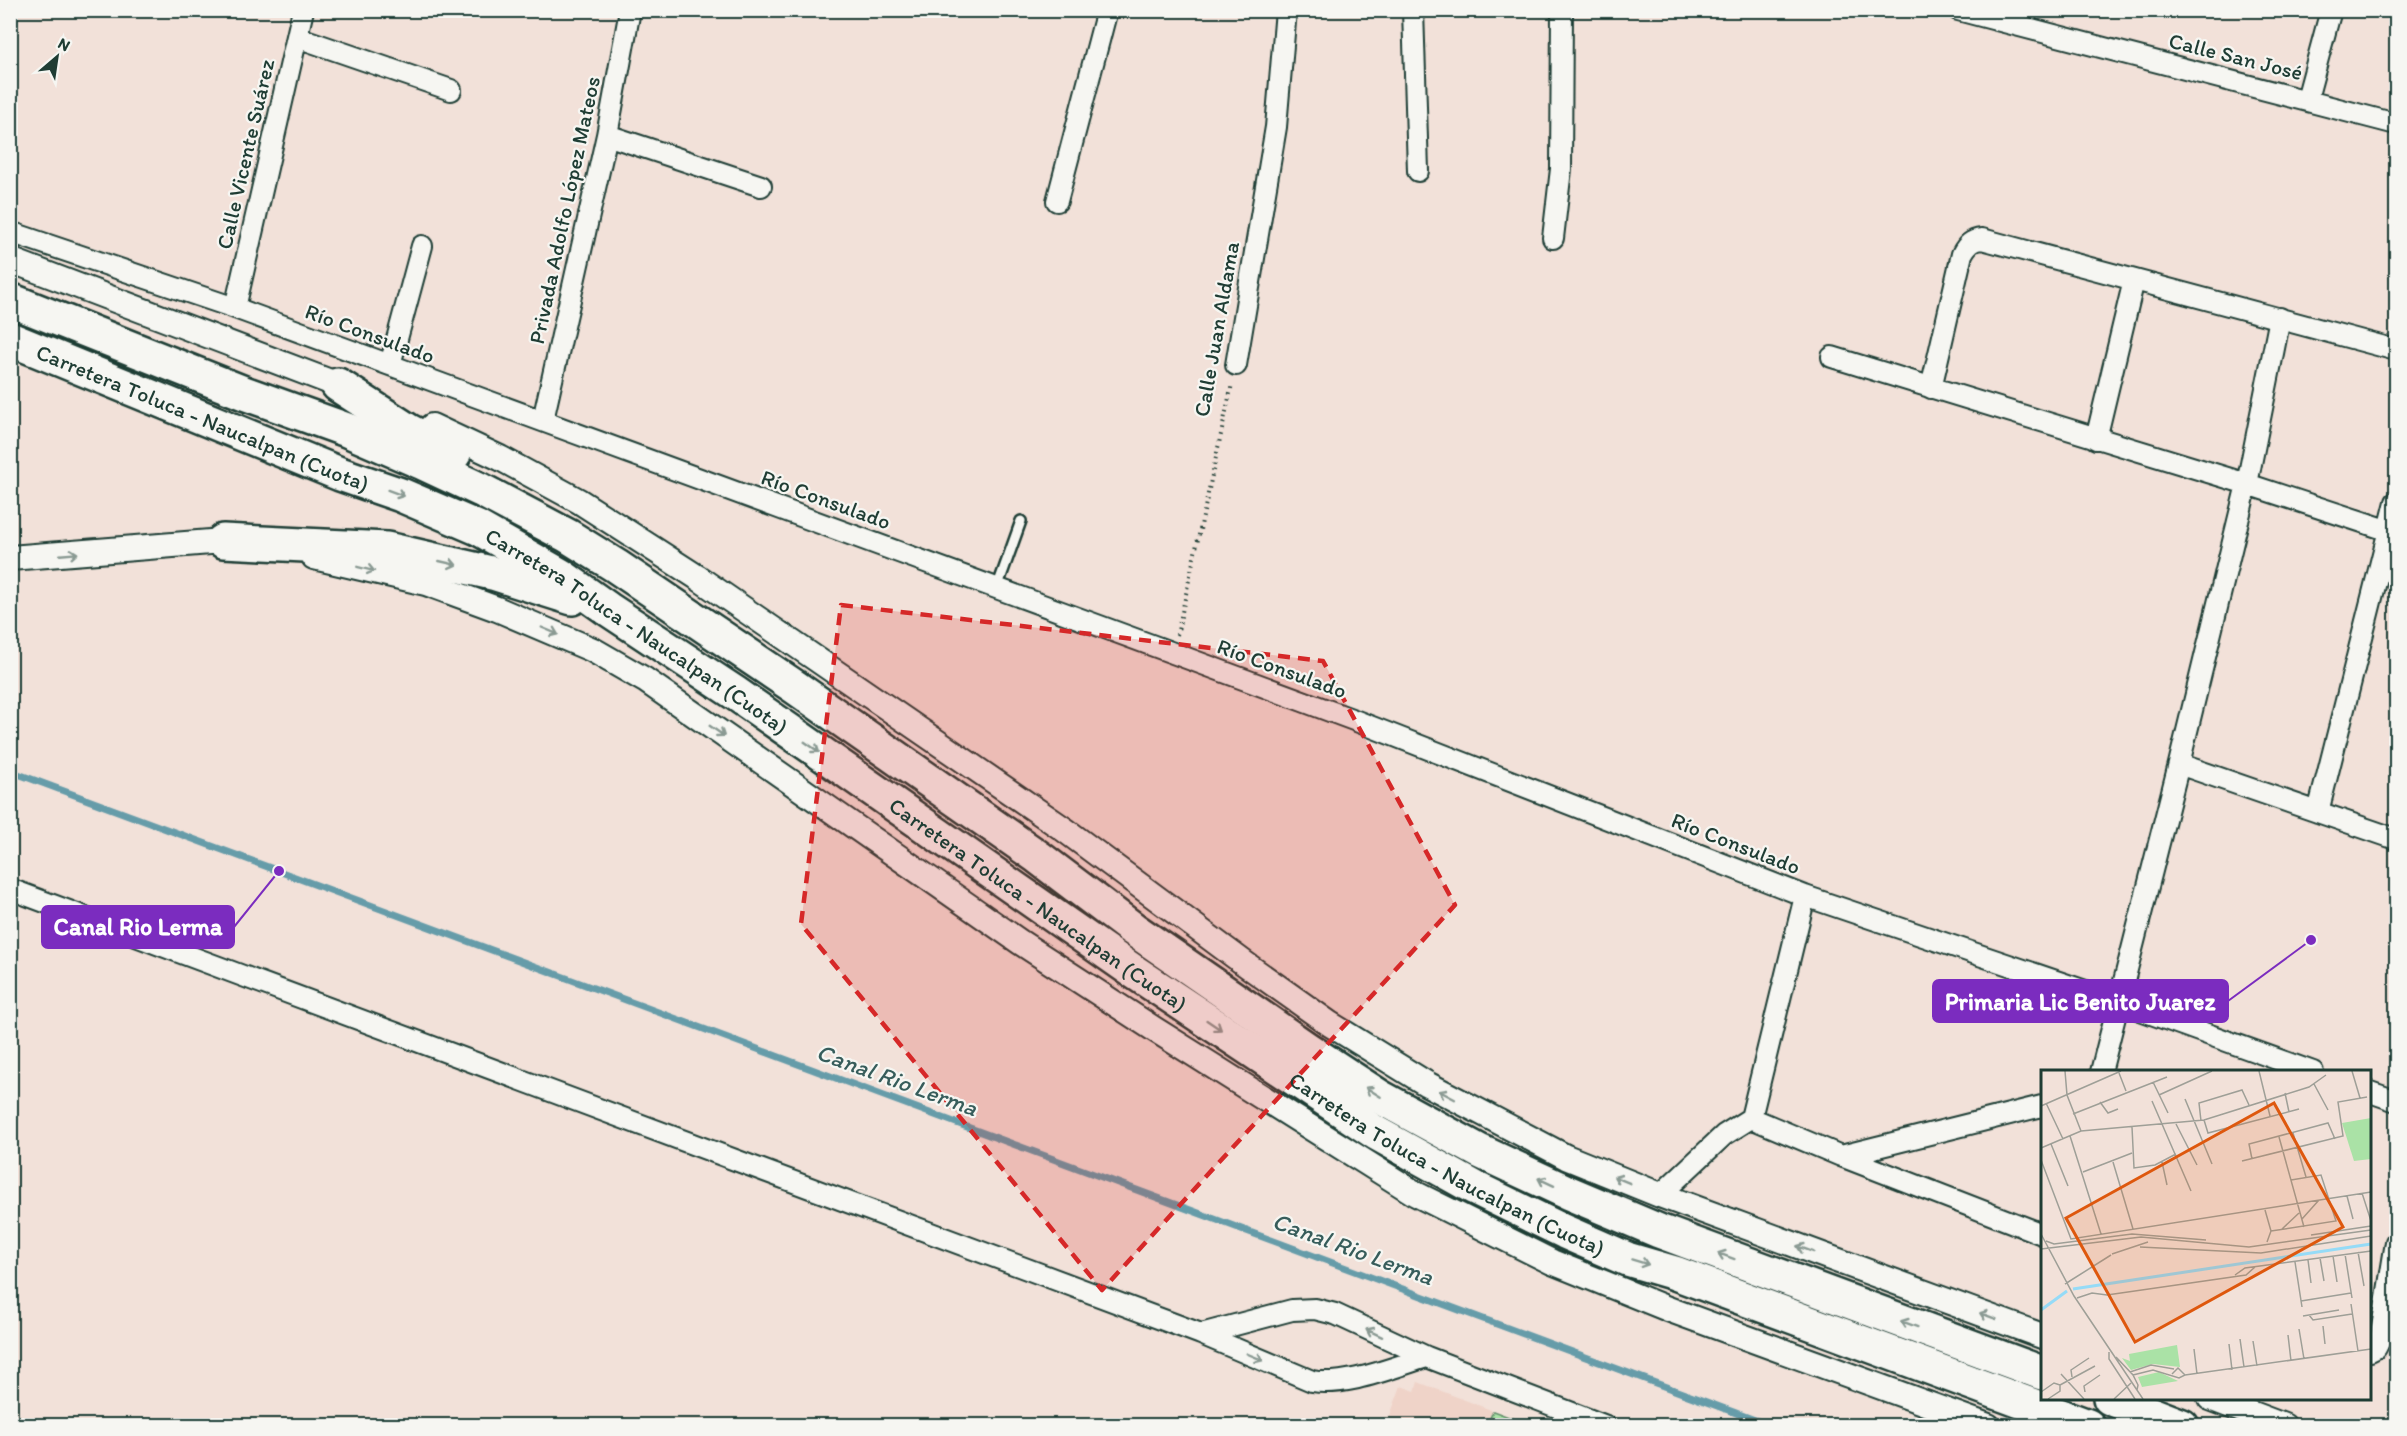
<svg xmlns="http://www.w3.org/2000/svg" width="2407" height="1436" font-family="Itim,sans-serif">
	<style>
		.built { fill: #efd3c8 }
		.park { fill: url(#park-crowns); stroke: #64906d; stroke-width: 1.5 }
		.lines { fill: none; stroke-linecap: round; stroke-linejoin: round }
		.stream { stroke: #669ca9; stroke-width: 7 }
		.service-casing { stroke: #1f3d34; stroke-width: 14 }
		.minor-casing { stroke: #1f3d34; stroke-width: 24 }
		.tertiary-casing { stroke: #1f3d34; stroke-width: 28 }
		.motorway-casing { stroke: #1f3d34; stroke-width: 38 }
		.path { stroke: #1f3d34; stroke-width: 4; stroke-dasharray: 1.5 4.5; stroke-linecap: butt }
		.service { stroke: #f6f6f2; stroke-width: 9 }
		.minor { stroke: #f6f6f2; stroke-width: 20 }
		.tertiary { stroke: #f6f6f2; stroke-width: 24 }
		.motorway { stroke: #f6f6f2; stroke-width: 33 }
		.oneway { stroke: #8a9a93 }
		.marked { fill: #d62828; fill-opacity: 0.2; stroke: #d62828; stroke-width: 4.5; stroke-dasharray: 12 8; stroke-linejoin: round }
		.labels { text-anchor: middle; stroke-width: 4.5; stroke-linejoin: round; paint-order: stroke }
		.street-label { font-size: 22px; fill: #1f3d34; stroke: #f6f6f2 }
		.water-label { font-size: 24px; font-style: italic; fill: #375d5b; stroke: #f6f6f2 }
		.inset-river { fill: none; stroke: #95dbf7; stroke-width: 3 }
		.inset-road { fill: none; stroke: #9e9f97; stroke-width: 1.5 }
		.view { fill: #de580e; fill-opacity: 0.15; stroke: #de580e; stroke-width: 3 }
		.inset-edge { fill: none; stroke: #1f3d34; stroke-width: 3 }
		.leader { fill: none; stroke: #7b2cbf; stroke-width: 2 }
		.callout-dot { fill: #7b2cbf; stroke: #f6f6f2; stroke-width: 2 }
		.callout { fill: #7b2cbf; stroke: #7b2cbf; stroke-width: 2 }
		.callout-label { font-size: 24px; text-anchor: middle; font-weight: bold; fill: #fff }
	</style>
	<defs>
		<pattern id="park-crowns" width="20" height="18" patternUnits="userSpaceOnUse" patternTransform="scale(1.5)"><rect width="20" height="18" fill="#aae2a6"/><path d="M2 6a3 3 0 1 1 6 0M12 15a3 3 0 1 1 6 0" fill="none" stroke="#92c390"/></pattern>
	</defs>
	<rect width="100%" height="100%" fill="#f2e1d9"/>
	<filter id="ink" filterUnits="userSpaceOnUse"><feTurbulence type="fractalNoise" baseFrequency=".0167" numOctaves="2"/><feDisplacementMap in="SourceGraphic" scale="12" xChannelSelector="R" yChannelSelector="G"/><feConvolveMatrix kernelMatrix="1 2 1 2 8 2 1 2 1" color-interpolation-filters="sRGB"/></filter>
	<g filter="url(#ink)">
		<path class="built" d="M1418,1382L1530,1425L1386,1426L1401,1386L1415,1391Z"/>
		<path class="park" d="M1493,1411L1530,1425H1487Z"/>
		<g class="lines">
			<path class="stream" d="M10,771L1771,1426"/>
			<g class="service-casing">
				<path id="service" d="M997,588L1021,521"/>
			</g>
			<g class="minor-casing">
				<path id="minor" d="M1413,10L1418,171
					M1958,10L2396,124
					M297,37L451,90
					M2307,99L2331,10
					M607,135L761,186
					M1057,201L1107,10
					M10,232L235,308L1173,653L1354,720L1805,896L2118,1002L2313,1072
					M1553,238L1561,169L1562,10
					M235,308L303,10
					M1832,357L2247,484L2396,533
					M390,365L422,246
					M1236,365L1276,127L1286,10
					M1931,388L1962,254C1967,245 1971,240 1982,239L2396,350
					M543,420L607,135L630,10
					M2096,439L2134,280
					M2179,764L2396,839
					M2318,812L2396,502
					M10,889L1201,1334L1312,1381C1347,1387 1393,1367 1427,1357
					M2101,1072L2179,764L2247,484L2280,318
					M2370,1092L2396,1101
					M1751,1118L1841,1156L2042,1234
					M1841,1156L2042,1106
					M1660,1195L1724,1135L1751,1118L1805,896
					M1201,1334L1292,1310L1315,1309L1335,1314L1427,1357L1606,1426
					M2370,1351L2376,1348L2380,1340L2396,1242"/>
			</g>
			<g class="tertiary-casing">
				<path id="tertiary" d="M10,260L354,391
					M432,426L500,458L579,501L697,577L1065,830L1244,963L1330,1024L1427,1084L1566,1157L1660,1195L2042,1336
					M314,557L426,583L497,609L593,650L645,680L1020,942L1154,1029L1416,1194L1552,1262L1668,1309L1988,1426
					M10,558L223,541L238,544
					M2210,1398L2284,1426"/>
			</g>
			<g class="motorway-casing">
				<g id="motorway">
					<path d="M10,300L244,393L347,430L421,462L481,490L568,536L616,566L795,687L1038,857L1133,929L1307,1049L1380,1097L1479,1151L1569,1193L1659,1231L2042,1373"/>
					<path id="s1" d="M10,339L340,474L401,495L478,528L560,575L608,609L735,693L1133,971L1376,1133L1475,1188L1565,1232L1627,1259L1675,1273L2088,1426"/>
					<path d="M338,385L409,431L454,454"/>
					<path d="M223,541L387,549L496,574L572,598"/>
					<path d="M2110,1398L2182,1426"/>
				</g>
			</g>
			<path class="path" d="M1177,635L1232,384"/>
			<use href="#service" class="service"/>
			<use href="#minor" class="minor"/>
			<use href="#tertiary" class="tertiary"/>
			<use href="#motorway" class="motorway"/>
		</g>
		<defs><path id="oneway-shaft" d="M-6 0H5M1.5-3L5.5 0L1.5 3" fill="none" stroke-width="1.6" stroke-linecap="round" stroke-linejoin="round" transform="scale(1.5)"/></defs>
		<g class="oneway">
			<use href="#oneway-shaft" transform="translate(396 493) rotate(20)"/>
			<use href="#oneway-shaft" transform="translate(69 554) rotate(-5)"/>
			<use href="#oneway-shaft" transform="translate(448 563) rotate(13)"/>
			<use href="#oneway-shaft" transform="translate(366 569) rotate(14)"/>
			<use href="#oneway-shaft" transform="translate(550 631) rotate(23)"/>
			<use href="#oneway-shaft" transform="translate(717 731) rotate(35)"/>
			<use href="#oneway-shaft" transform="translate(812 747) rotate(35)"/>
			<use href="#oneway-shaft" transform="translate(1214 1025) rotate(34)"/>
			<use href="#oneway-shaft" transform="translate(1373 1092) rotate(-148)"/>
			<use href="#oneway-shaft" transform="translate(1447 1095) rotate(-152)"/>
			<use href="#oneway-shaft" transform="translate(1622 1180) rotate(-158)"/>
			<use href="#oneway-shaft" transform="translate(1546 1182) rotate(-155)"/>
			<use href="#oneway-shaft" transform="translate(1805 1249) rotate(-160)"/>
			<use href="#oneway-shaft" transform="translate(1726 1256) rotate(-160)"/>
			<use href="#oneway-shaft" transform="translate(1640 1262) rotate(17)"/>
			<use href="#oneway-shaft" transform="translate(1988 1316) rotate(-160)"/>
			<use href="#oneway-shaft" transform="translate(1909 1324) rotate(-160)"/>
			<use href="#oneway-shaft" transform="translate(1374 1333) rotate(-155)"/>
			<use href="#oneway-shaft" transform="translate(1255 1357) rotate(23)"/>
		</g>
	</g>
	<path class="marked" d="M841,605L1323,661L1455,905L1102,1290L801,924Z"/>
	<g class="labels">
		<g class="street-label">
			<text transform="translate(2236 56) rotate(14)" y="8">Calle San José</text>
			<text transform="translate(245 154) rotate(-77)" y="8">Calle Vicente Suárez</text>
			<text transform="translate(564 210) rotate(-78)" y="8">Privada Adolfo López Mateos</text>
			<text transform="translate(1216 329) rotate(-80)" y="8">Calle Juan Aldama</text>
			<text transform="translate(370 333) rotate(20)" y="8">Río Consulado</text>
			<text dy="8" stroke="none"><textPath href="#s1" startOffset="208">Carretera Toluca - Naucalpan (Cuota)</textPath></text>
			<text transform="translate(826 499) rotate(20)" y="8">Río Consulado</text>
			<text dy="8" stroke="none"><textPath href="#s1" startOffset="694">Carretera Toluca - Naucalpan (Cuota)</textPath></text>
			<text transform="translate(1282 668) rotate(20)" y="8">Río Consulado</text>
			<text transform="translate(1736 843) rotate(21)" y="8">Río Consulado</text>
			<text dy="8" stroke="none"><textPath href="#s1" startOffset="1180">Carretera Toluca - Naucalpan (Cuota)</textPath></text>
			<text dy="8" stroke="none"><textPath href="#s1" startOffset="1665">Carretera Toluca - Naucalpan (Cuota)</textPath></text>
		</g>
		<g class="water-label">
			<text transform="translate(897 1080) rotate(20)" y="8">Canal Rio Lerma</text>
			<text transform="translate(1353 1249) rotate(20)" y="8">Canal Rio Lerma</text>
		</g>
	</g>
	<g transform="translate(2041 1070)">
		<rect width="330" height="330" fill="#f2e1d9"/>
		<path d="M330,48V89L313,91L301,53Z" fill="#aae2a6"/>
		<path d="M136,275L139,297L112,294L90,300L81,288L89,291L88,284ZM118,302L137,311L101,317L97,307Z" fill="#aae2a6"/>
		<path class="inset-river" d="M32,219L330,174M0,240L26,221"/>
		<path class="inset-road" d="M24,1L26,25L40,61M218,1L229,46M311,1L319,28M78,3L85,21M112,12L127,43M273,14L287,40M244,23L248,42M118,25L171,1M144,29L171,94M111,31L150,121M59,32L67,43L77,39M5,33L22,69M0,36L80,1M32,44L126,7M163,50L167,63L258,39M160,51L158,33L201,20L208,35M135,54L156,95M91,57L93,98L114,95L135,84M252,63L265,107M29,66L60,164M238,67L263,157M10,74L27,116M0,78L40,61L163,50L268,17L285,5M211,89L208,74L287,53L294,69M0,90L30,169L330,122M201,91L302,66L297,32L326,27M72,92L92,159M121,92L126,115M42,102L91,83M321,123L330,151M306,126L312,149M224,140L230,161L226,172M261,149L278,130M241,159L258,143M230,161L295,151L280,105L250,110M0,164L33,226L102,329M270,165L330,156M5,171L13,174L91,164L165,170M99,177L220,183L330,166M0,179L100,167L208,177L330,160M317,182L323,216M71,184L107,172M304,184L311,228M292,186L296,212M279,188L283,211M267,190L270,213M254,192L261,237M194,205L204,198L330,181M24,214L70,185M36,228L51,223L66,225L205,205L214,197M260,231L310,223M310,234L317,281M268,245L272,250L311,244M262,246L298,240M282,256L284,274M258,259L263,289M247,265L250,291M199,269L203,297M212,271L216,296M188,274L191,300M153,279L156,304M68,282V289L94,329M75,287L92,305L97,315L96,320M89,302L110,295L133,299M20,304L43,329M92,305L112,300L138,308L144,305L137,298L131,304M144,305L330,279M31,307L30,300L48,288M0,322L13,313L19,315M44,322L43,316L59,305M7,329L19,321V315L54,296M73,329L90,313"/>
		<path class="view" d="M233,33L302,157L94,272L25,148Z"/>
		<rect width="330" height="330" class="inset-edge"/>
	</g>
	<path class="leader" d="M279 871L234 927M2311 940L2228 1001"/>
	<g class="callout-dot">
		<circle cx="279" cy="871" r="6"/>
		<circle cx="2311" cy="940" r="6"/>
	</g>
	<g class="callout">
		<rect x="42" y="906" width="192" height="42" rx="6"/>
		<rect x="1933" y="980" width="295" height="42" rx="6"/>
	</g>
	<g class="callout-label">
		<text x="138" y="935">Canal Rio Lerma</text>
		<text x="2080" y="1010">Primaria Lic Benito Juarez</text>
	</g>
	<rect width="2407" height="1436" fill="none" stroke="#f6f6f2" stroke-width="36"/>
	<rect x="18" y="18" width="2371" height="1400" fill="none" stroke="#1f3d34" stroke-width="2" filter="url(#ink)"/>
	<g transform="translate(57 57) rotate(29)" stroke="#f6f6f2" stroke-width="4.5" paint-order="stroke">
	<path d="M0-4.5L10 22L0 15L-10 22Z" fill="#1f3d34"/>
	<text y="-9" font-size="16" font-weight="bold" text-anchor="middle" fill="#1f3d34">N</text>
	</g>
</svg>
